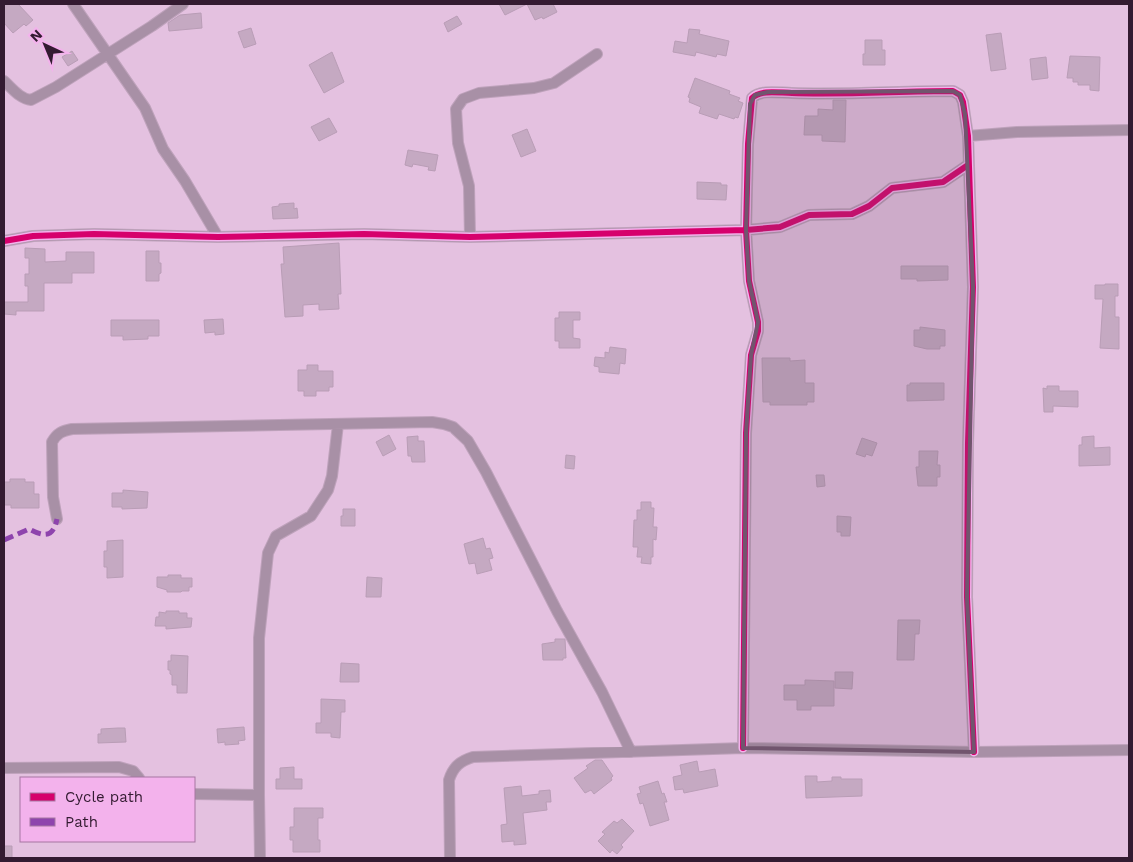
<svg xmlns="http://www.w3.org/2000/svg" width="1133" height="862" font-family="'Work Sans',sans-serif">
	<style>
		.building { fill: #c5a9c2; stroke: #b99db6 }
		.lines { fill: none; stroke-linecap: round; stroke-linejoin: round }
		.street-casing { stroke: #bea2bb; stroke-width: 12 }
		.street { stroke: #a890a6; stroke-width: 10 }
		.quiet { stroke: #8e44ad; stroke-width: 5; stroke-dasharray: 10 5; stroke-linecap: butt }
		.cycleway-casing { stroke: #f3b2ec; stroke-width: 9 }
		.cycleway { stroke: #d6006c; stroke-width: 6 }
		.marked { fill: #71556e; fill-opacity: 0.2; stroke: #71556e; stroke-width: 4; stroke-linejoin: round }
	</style>
	<rect width="100%" height="100%" fill="#e4c1e0"/>
	<path class="building" d="M4,4H18L33,20L26,26L24,24L13,33L4,23Z
		M499,4H553L557,12L543,19L542,17L535,20L527,4L505,15Z
		M201,13L202,28L169,31L168,23L180,15Z
		M457,16L462,24L448,32L444,23Z
		M251,28L256,44L244,48L238,32Z
		M689,29L700,30L699,34L729,41L726,56L717,54L716,57L696,52L695,56L673,52L675,41L687,43Z
		M1001,33L1006,69L991,71L986,35Z
		M865,40H882V50H885V65H863V54H865Z
		M72,51L78,60L68,66L62,57Z
		M332,52L344,82L324,93L309,65Z
		M1070,56L1100,57L1099,91L1090,90V85H1078V82H1073V78H1067Z
		M1046,57L1048,78L1032,80L1030,59Z
		M695,78L730,91L729,94L740,98L738,101L743,103L738,118L735,117L734,119L719,114L717,119L699,113L701,107L689,102L690,98L688,97Z
		M833,100H846L845,142L822,141V135H804L805,116H818V109L833,110Z
		M329,118L337,132L319,141L311,127Z
		M527,129L536,151L521,157L512,135Z
		M408,150L438,155L435,171L428,170L429,167L413,164L412,167L405,165Z
		M697,182L721,183V185H727L726,200L697,199Z
		M294,203V209L297,208L298,218L273,219L272,207L279,206V204Z
		M339,243L341,294H338L339,309L319,310V304L303,305V316L285,317L281,264H284L283,247Z
		M25,248L45,249V262L66,261V252H94V273H72V283H44V311H16V315L4,314V302H28V286H25V274H29V258H25Z
		M146,251H159V263H161V273L159,274V281H146Z
		M901,266H948V280L917,281V279H901Z
		M1105,284H1118V296H1115V317H1119V349L1100,348L1103,299H1095V285H1105Z
		M559,312H580V320H573V338L580,339V348H559V341H555V318H559Z
		M223,319L224,334L215,335V332L205,333L204,320Z
		M111,320H159V336H148V339L123,340V336H111Z
		M920,327L945,330V346H940V349H927L914,346V330H920Z
		M610,347L626,349L625,364L620,363L619,374L599,372V367L594,366L595,357L605,358V352L609,353Z
		M762,358H790V361L805,360V383H814V402H807V405H770V402H763Z
		M307,365H318V371H333V387H329V391H316V396H304V391H298V370H307Z
		M910,383H944V400L907,401V385H910Z
		M1047,386H1059V391H1078V407L1053,406V412H1044L1043,388L1047,389Z
		M389,435L396,449L383,456L376,442Z
		M418,436V441H424L425,462H412L411,456H408L407,437Z
		M1094,436V448L1110,447V465L1079,466V445H1082V437Z
		M862,438L877,443L872,456L866,454L865,457L856,454Z
		M919,451H938L937,465H940V477H937V486H918L916,467H919Z
		M566,455L575,456L574,469L565,468Z
		M816,475H824L825,486L817,487Z
		M10,479H25V482H34V494H39V508H11V505H4V482H10Z
		M123,490L148,492L147,508L122,509V507H112V493H123Z
		M641,502H651V508H654L653,527H657L656,540L653,539V557H651V564L641,563L642,557H637L638,547H633L634,520H637V510H641Z
		M343,509H355V526H341V516H343Z
		M837,516L851,517L850,536H841V532H837Z
		M483,538L486,549L490,548L493,558L489,559L492,570L477,574L475,563L469,564L464,544Z
		M123,540V577L107,578V567H104V551H107V541Z
		M168,575H181V578H192V587H189V591H182L181,592H167V590L157,587V577H168Z
		M367,577L382,578L381,597H366Z
		M166,611H179V613H187V618H192L191,627L166,629V626H155L156,617H159V612L166,613Z
		M898,620H920L919,634H915L914,660H897Z
		M555,639H565L566,658H563V660H543L542,644L555,642Z
		M171,655L188,656L187,693H177V685H172V675L170,674V670H168V661H171Z
		M341,663L359,664V682H340Z
		M835,672H853L852,689L835,688Z
		M805,680L834,681V706H811V710H797V700H784V685H805Z
		M321,699L345,700V712H341L340,738L331,737V733H316V723H321Z
		M244,727L245,740L238,741L239,744L225,745V742L218,743L217,729Z
		M118,728H125L126,742L98,743V734H101V729Z
		M595,760H602L613,776L611,778L612,780L594,794L591,790L585,793L574,778L588,768L586,766Z
		M697,761L699,772L715,769L718,786L684,793L683,789L675,790L673,777L682,775L680,765Z
		M294,767V779H302V789H276V779H280V768Z
		M805,776H817V782L832,781V777H841V779H862V796L806,798Z
		M658,781L662,794L664,793L667,802H664L669,820L650,826L643,803L640,804L637,794L641,793L639,787Z
		M521,786L522,796L539,794V791L550,790L551,802H546L547,810L523,813L526,844L514,845V841L502,842L501,825L507,824L504,788Z
		M294,808H323V818H318V840H320V852H293V840H290V827H294Z
		M622,819L634,831L621,845L623,847L617,854L612,850L610,853L598,841L605,834L602,832L614,821L617,823Z
		M4,846H12V858H4Z"/>
	<g class="lines">
		<g class="street-casing">
			<path id="street" d="M73,4L145,108L163,149L185,181L218,237
				M4,81C12,88 20,99 31,100L56,87L152,26L183,4
				M968,136L1017,132L1129,130
				M470,237L469,186L458,143L456,109L463,99L479,93L534,88L554,83L597,54
				M4,241L33,236L94,234L218,237L364,234L470,237L746,230L780,227L809,215L852,214L869,206L892,188L943,182L968,165
				M57,519L53,497L52,442C57,433 62,431 72,429L432,422L444,424L453,427L468,441L486,472L557,611L602,692L631,752
				M743,748L746,433L751,355L758,331V322L749,281L746,230L748,144L752,98C761,89 780,93 792,93C846,95 899,91 953,91L960,95L963,102L968,136L973,287L968,443L967,597L974,752
				M4,768L119,767L133,771L139,778
				M194,794L259,795
				M260,858L259,795V638L268,553L276,536L311,516L328,490L332,476L338,424
				M450,858L449,780C453,767 460,761 473,757L743,748L974,752L1129,750"/>
		</g>
		<use href="#street" class="street"/>
		<path class="quiet" d="M4,540L29,529C44,537 53,538 57,519"/>
		<g class="cycleway-casing">
			<path id="cycleway" d="M4,241L33,236L94,234L218,237L364,234L470,237L746,230L780,227L809,215L852,214L869,206L892,188L943,182L968,165
				M743,748L746,433L751,355L758,331V322L749,281L746,230L748,144L752,98C761,89 780,93 792,93C846,95 899,91 953,91L960,95L963,102L968,136L973,287L968,443L967,597L974,752"/>
		</g>
		<use href="#cycleway" class="cycleway"/>
	</g>
	<path class="marked" d="M953,91L960,95L965,114L973,287L967,597L974,752L743,748L746,433L751,355L758,322L749,281L746,230L750,104L755,95L768,92Z"/>
	<rect width="1133" height="862" fill="none" stroke="#331b31" stroke-width="10"/>
	<rect x="20" y="777" width="175" height="65" fill="#f3b2ec" stroke="#a676a1"/>
	<rect x="30" y="793" width="25" height="8" fill="#d6006c" stroke="#a676a1"/>
	<text x="65" y="802" font-size="15" fill="#331b31">Cycle path</text>
	<rect x="30" y="818" width="25" height="8" fill="#8e44ad" stroke="#a676a1"/>
	<text x="65" y="827" font-size="15" fill="#331b31">Path</text>
	<g transform="translate(45 45) rotate(316)" stroke="#f3b2ec" stroke-width="4" paint-order="stroke">
	<path d="M0-4L9 19L0 12L-9 19Z" fill="#331b31"/>
	<text y="-8" font-size="14" font-weight="bold" text-anchor="middle" fill="#331b31">N</text>
	</g>
</svg>
